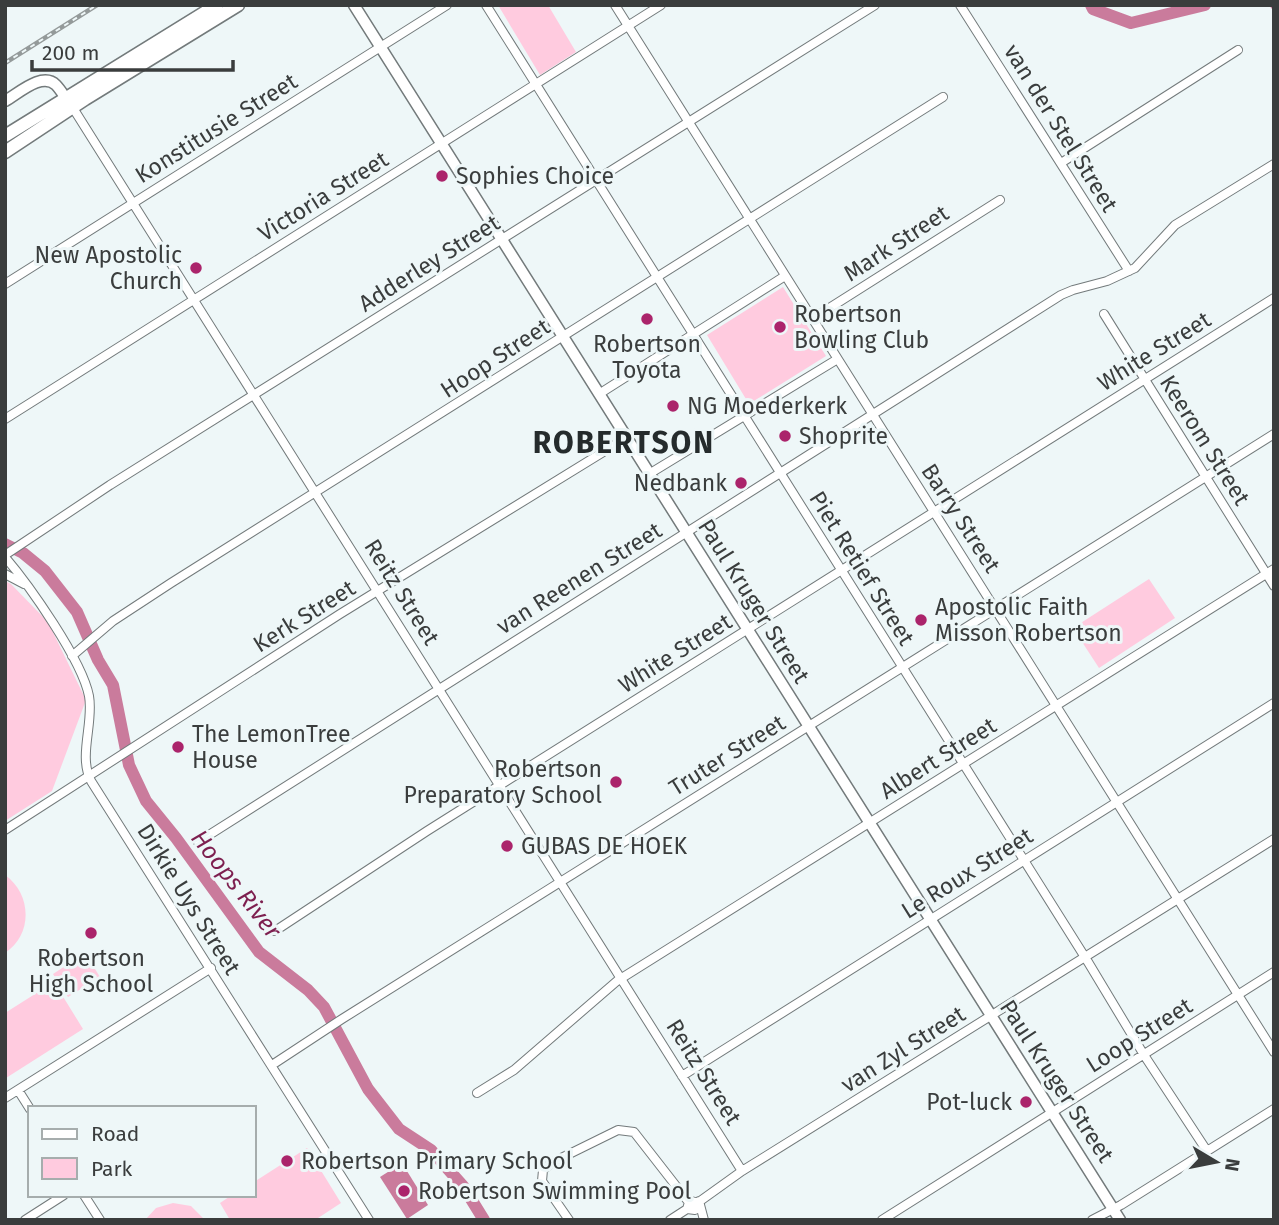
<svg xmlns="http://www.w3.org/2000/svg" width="1279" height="1225" font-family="'Fira Sans',sans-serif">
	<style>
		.green { fill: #ffcbdf }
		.water { fill: #ca7b9c }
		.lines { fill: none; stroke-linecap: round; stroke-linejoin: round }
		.stream { stroke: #ca7b9c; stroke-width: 2 }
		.river { stroke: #ca7b9c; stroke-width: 12 }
		.street-casing { stroke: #737a7b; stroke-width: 10 }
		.secondary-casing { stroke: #737a7b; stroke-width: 13 }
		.primary-casing { stroke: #737a7b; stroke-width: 15 }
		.street { stroke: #fff; stroke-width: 8 }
		.secondary { stroke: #fff; stroke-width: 10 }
		.primary { stroke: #fff; stroke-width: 12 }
		.rail-casing { stroke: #949a9a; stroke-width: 4.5 }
		.rail { stroke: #eef7f8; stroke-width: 2; stroke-dasharray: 5; stroke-linecap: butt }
		.poi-dot { fill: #ab246b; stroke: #eef7f8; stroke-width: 2.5 }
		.labels { text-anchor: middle; stroke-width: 6; stroke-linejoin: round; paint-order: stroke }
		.street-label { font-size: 23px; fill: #3a3d3d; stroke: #eef7f8 }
		.poi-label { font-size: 23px; fill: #3a3d3d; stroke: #eef7f8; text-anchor: start }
		.water-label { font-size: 24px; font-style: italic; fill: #7d1f4f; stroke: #eef7f8 }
		.district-label { font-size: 30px; font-weight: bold; letter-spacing: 2px; fill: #252b2c; stroke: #eef7f8 }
	</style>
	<rect width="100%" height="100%" fill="#eef7f8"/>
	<path class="green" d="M498,5H548L576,52L540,75Z
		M783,287L826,356L749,404L707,335Z
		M1149,579L1175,618L1099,668L1073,628Z
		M5,581L11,584L48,622L86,700L52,791L5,821Z
		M5,875C32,894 33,935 5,953Z
		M85,953L100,977L68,997L59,983L61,982L59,977L56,979L53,974Z
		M54,982L83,1029L6,1078L5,1013Z
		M307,1148L341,1203L315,1220H230L220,1203L232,1195H254V1182Z
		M173,1203L191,1206L205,1220H145L156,1208Z"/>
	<path class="water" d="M402,1163L428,1205L407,1219L380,1177Z"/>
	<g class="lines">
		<path class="stream" d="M1270,5L1274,10"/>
		<path class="river" d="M1091,5L1093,9L1131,23L1205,5
			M5,544L23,553L45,571L77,612L98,660L113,685L129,765L146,801L176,838L259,952L308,990L324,1007L368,1089L399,1129L431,1150L463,1186L484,1220"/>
		<g class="street-casing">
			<path id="street" d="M486,5L1088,962L1144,1055L1207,1151
				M615,5L1274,1052
				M960,5L1129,271
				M73,108L742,1171
				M1061,163L1238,50
				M5,284L447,5
				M1104,314L1274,586
				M812,319L1000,200
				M599,394L785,276
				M5,419L661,5
				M649,474L836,360
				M5,555L110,485L875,5
				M5,557C29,585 82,660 89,696C94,723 78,756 91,781L369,1220
				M5,574L24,584
				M72,656L113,621L171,583L943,97
				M5,830L340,614L626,438
				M198,842L1061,295L1073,290L1107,281L1135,268L1175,225L1274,164
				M275,931L427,831L1274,298
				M272,1065L342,1019L1274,434
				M682,1076L1274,703
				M18,1090L30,1109
				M477,1093L514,1070L617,981L1274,569
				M5,1098L211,968
				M84,1195L100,1220
				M699,1201L704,1220
				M696,1204L742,1171L1274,839
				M25,1220L64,1195
				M569,1220L542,1181L543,1170L551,1163L618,1130L634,1132L687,1200L695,1202L697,1206L695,1210L687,1209L689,1202
				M670,1220L687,1209
				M882,1220L1274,972
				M1092,1220L1121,1205L1274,1109"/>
		</g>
		<g class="secondary-casing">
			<path id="secondary" d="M354,5L1120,1220
				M5,101C18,94 42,71 56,85C61,90 65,98 70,104"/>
		</g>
		<g class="primary-casing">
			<path id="primary" d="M5,136L217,5
				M5,152L85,99L238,5"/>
		</g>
		<use href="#street" class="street"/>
		<use href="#secondary" class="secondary"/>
		<use href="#primary" class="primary"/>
		<g class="rail-casing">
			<path id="rail" d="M5,63L97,5"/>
		</g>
		<use href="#rail" class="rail"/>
	</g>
	<g class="poi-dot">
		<circle cx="442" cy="176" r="7"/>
		<circle cx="196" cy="268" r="7"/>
		<circle cx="647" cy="319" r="7"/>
		<circle cx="780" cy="327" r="7"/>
		<circle cx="673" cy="406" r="7"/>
		<circle cx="785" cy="436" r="7"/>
		<circle cx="741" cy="483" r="7"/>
		<circle cx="921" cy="620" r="7"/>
		<circle cx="178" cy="747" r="7"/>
		<circle cx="616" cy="782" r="7"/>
		<circle cx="507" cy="846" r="7"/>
		<circle cx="91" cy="933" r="7"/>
		<circle cx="1026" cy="1102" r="7"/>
		<circle cx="287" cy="1161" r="7"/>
		<circle cx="404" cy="1191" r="7"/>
	</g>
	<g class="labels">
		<g class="street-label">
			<text transform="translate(216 128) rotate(-32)" y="8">Konstitusie Street</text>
			<text transform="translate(1061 128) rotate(58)" y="8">van der Stel Street</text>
			<text transform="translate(323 196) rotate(-32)" y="8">Victoria Street</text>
			<text transform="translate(896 243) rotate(-33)" y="8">Mark Street</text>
			<text transform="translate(429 263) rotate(-32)" y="8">Adderley Street</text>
			<text transform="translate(1154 351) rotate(-32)" y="8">White Street</text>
			<text transform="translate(495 358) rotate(-33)" y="8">Hoop Street</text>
			<text transform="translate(1205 440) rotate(58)" y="8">Keerom Street</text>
			<text transform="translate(961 518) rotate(57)" y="8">Barry Street</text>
			<text transform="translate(862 568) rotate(58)" y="8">Piet Retief Street</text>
			<text transform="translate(579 578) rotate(-32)" y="8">van Reenen Street</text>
			<text transform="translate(402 592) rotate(58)" y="8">Reitz Street</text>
			<text transform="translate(754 601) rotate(58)" y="8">Paul Kruger Street</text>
			<text transform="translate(304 616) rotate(-32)" y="8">Kerk Street</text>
			<text transform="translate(675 653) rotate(-32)" y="8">White Street</text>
			<text transform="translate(727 755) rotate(-32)" y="8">Truter Street</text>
			<text transform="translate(938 758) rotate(-32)" y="8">Albert Street</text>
			<text transform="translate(967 873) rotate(-32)" y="8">Le Roux Street</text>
			<text transform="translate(189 899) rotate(58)" y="8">Dirkie Uys Street</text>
			<text transform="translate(1139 1035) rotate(-32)" y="8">Loop Street</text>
			<text transform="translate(903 1049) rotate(-32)" y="8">van Zyl Street</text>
			<text transform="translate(704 1072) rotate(58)" y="8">Reitz Street</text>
			<text transform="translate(1057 1081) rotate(57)" y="8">Paul Kruger Street</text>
		</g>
		<g class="poi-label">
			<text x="456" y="184">Sophies Choice</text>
			<text x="182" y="263" text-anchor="end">New Apostolic<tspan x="182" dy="26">Church</tspan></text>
			<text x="794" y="322">Robertson<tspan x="794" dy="26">Bowling Club</tspan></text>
			<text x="647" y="352" text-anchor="middle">Robertson<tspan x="647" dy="26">Toyota</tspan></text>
			<text x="687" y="414">NG Moederkerk</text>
			<text x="799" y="444">Shoprite</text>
			<text x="727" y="491" text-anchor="end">Nedbank</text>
			<text x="935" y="615">Apostolic Faith<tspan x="935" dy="26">Misson Robertson</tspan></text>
			<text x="192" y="742">The LemonTree<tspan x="192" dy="26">House</tspan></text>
			<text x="602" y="777" text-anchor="end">Robertson<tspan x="602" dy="26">Preparatory School</tspan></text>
			<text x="521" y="854">GUBAS DE HOEK</text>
			<text x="91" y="966" text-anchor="middle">Robertson<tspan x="91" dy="26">High School</tspan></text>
			<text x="1012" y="1110" text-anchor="end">Pot-luck</text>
			<text x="301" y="1169">Robertson Primary School</text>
			<text x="418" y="1199">Robertson Swimming Pool</text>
		</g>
		<g class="water-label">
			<text transform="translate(236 884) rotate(52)" y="8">Hoops River</text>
		</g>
		<g class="district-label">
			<text x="624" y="453">ROBERTSON</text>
		</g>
	</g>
	<rect width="1279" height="1225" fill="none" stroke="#3a3d3d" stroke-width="14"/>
	<rect x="28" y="1106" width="228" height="91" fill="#eef7f8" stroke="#a6adad" stroke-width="2"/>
	<rect x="42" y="1129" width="35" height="10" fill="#ffffff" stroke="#a6adad" stroke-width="2"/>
	<text x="91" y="1141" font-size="21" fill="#3a3d3d">Road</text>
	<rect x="42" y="1158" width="35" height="21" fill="#ffcbdf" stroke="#a6adad" stroke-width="2"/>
	<text x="91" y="1176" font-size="21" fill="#3a3d3d">Park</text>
	<g transform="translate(1216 1162) rotate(100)" stroke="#eef7f8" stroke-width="5" paint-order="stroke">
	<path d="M0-5L12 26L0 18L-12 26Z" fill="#3a3d3d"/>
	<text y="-10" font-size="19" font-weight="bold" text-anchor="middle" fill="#3a3d3d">N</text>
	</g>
	<path d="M32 60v10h201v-10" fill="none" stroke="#3a3d3d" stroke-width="3.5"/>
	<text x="42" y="60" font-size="21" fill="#3a3d3d" stroke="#eef7f8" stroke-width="5" paint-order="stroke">200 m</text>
</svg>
